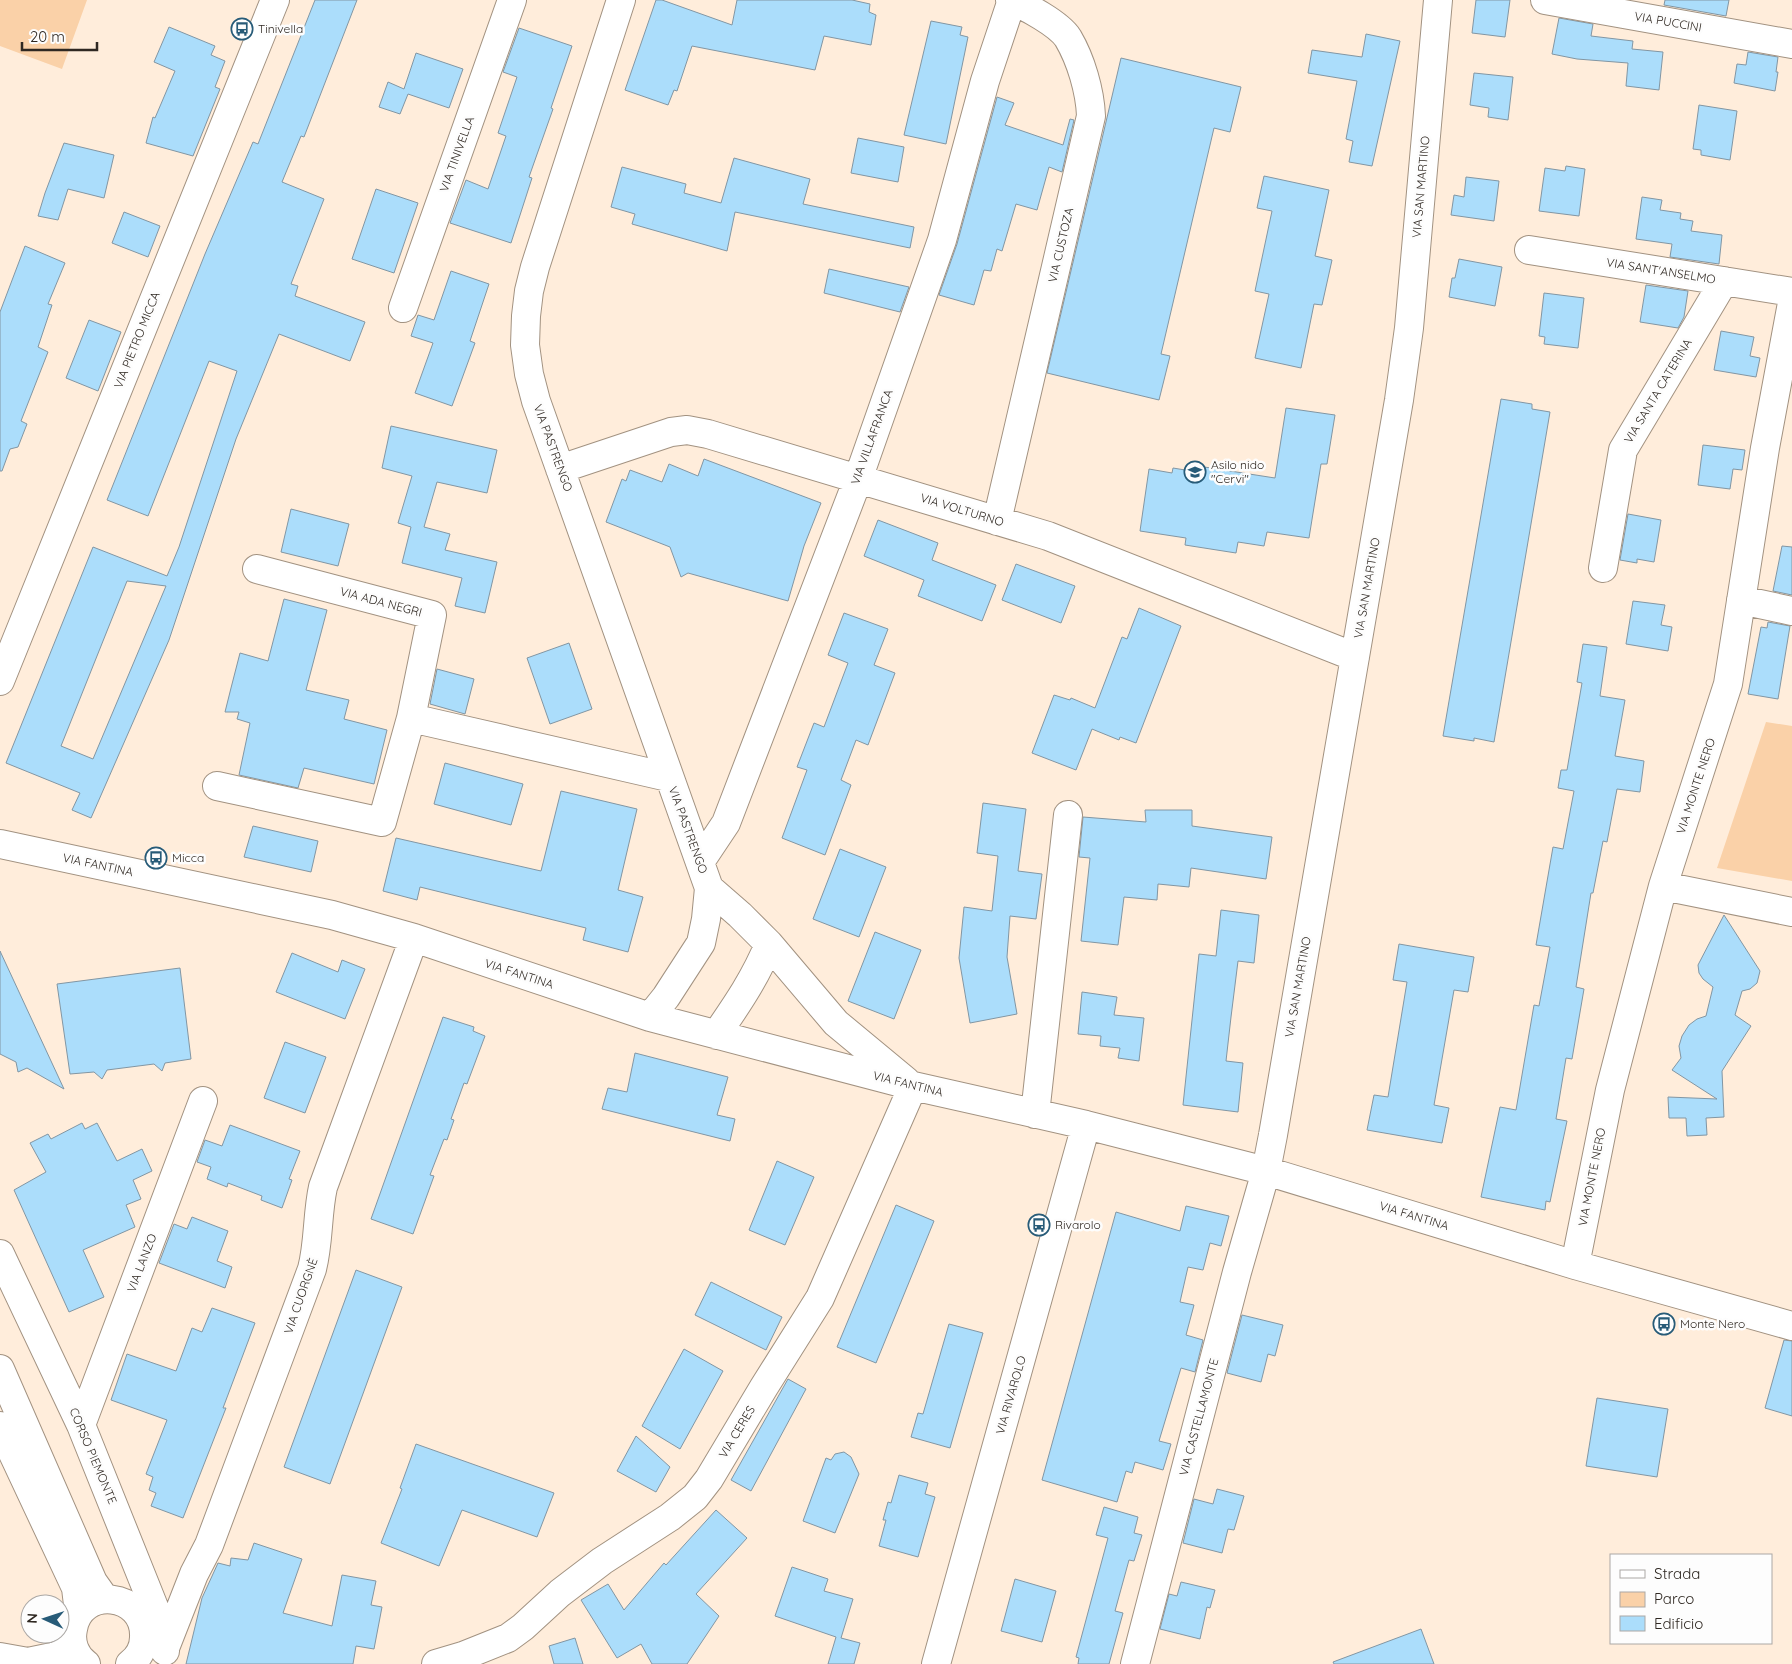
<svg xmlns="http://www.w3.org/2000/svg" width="1792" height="1664" font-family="Quicksand,sans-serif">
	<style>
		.green { fill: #fad1a8 }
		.building { fill: #abddfb; stroke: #8296a3; fill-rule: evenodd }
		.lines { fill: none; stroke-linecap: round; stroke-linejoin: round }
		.minor-casing { stroke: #a29281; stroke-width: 30 }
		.major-casing { stroke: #a29281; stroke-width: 30 }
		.minor { stroke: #fff; stroke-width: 28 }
		.major { stroke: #fff; stroke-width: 28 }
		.labels { text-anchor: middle; stroke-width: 5; stroke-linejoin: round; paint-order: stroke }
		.street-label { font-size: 12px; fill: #2f2822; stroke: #fdfdfd }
		.poi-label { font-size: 12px; fill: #2f2822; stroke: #fdfdfd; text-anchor: start }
	</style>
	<rect width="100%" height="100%" fill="#ffeddb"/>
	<path class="green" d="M0,0H87L62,69L0,46Z
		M1766,722L1792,726V881L1717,868Z"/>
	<path class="building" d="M315,0H357L304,137L301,136L282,182L324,199L291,284L298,286L295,296L365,322L350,361L279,334L236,439L169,640L91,818L72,810L80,793L6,763L93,547L167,576L179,547L237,371L209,361L148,516L107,500L205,254L253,142L258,144ZM127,581L166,586L93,759L61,746Z
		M656,0H662L732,25L737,0H852L870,4L869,12L876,15L871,45L824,36L815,70L692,46L677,91L674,90L668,105L625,90Z
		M1476,0H1510L1505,37L1472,33Z
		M1665,0H1729L1726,16L1664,5Z
		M1559,18L1593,24L1591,36L1633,41L1632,49L1663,52L1659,90L1626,86L1628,63L1577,59L1552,54Z
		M931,21L962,27L960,35L968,37L946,144L904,135Z
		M169,27L215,46L211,55L225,61L215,87L220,89L193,156L146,143L153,117L155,118L175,71L154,62Z
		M519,28L572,46L551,108L553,109L529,177L532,178L511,243L450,223L466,180L488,189L506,136L498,133L517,77L503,72Z
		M1366,34L1400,41L1372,166L1349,162L1353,141L1346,139L1357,81L1308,73L1312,50L1362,57Z
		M1748,52L1778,57L1776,72H1778L1775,91L1734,83L1737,64L1746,65Z
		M416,53L463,69L449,108L408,94L400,114L379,107L388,82L404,89Z
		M1121,58L1241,87L1230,132L1214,128L1161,354L1170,356L1159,400L1047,373Z
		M1474,73L1513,77L1508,120L1488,117L1489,108L1470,105Z
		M997,97L1014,103L1005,125L1063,145L1070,119L1074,120L1062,172L1049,167L1037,210L1016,204L1002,251L997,249L991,271L984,270L974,305L939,295L957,244Z
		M1699,105L1737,111L1730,160L1701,155V150L1693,149Z
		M858,138L904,147L898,182L851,173Z
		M64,143L114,155L104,198L68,189L58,220L38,216L45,193Z
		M734,158L810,179L803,204L914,227L910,248L735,212L727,251L632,224L635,214L611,207L622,167L686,184L684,193L721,203Z
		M1566,166L1585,169L1579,216L1539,211L1545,168L1565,171Z
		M1264,176L1329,190L1315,256L1332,260L1322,305L1314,304L1301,368L1255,358L1269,294L1255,291L1272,211L1257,208Z
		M1466,177L1499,181L1494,221L1451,215L1454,195L1464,197Z
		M376,189L418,203L394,273L352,259Z
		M1642,197L1662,200L1660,210L1681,213L1680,219L1693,221L1691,231L1722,235L1719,264L1670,257L1672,244L1636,239Z
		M124,212L160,226L148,257L112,243Z
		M25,246L65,263L48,304L52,305L38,347L48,352L21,421L27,424L18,447L10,449L2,471H0V312Z
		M1459,259L1502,267L1495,306L1449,297L1452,278H1455Z
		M829,269L909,287L900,312L824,293Z
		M451,271L489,284L470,341L475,343L452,406L415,393L433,343L411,336L418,315L434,320Z
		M1646,285L1688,291L1684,317L1678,328L1640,322Z
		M1544,293L1584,298L1578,348L1544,344L1545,337L1539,336Z
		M89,320L121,332L98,391L66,378Z
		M1721,331L1754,337L1750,356L1760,358L1756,377L1714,370Z
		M1501,399L1532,404V409L1550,412L1494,742L1474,738V741L1443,736Z
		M1286,408L1335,415L1327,464H1321L1309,538L1267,532L1264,546L1238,542L1236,553L1185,545L1186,538L1140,531L1149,469L1172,473L1173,468L1197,472L1198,466L1275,478Z
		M391,426L497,450L487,493L437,482L424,527L450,534L445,550L497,562L485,613L455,606L462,578L402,563L411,527L398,523L412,476L382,468Z
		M1703,445L1745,450L1742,470L1733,469L1730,489L1698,485Z
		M704,459L821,503L804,546L788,601L688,573L681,577L670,547L606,522L622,479L626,481L630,470L662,482L669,464L698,476Z
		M291,509L349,524L338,566L281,552Z
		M1628,514L1661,520L1654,562L1637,559V563L1620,560Z
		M878,520L938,543L932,560L996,585L982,621L918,596L924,580L864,556Z
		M1782,546L1792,547V595L1773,591Z
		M1016,564L1075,586L1061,623L1002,600Z
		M284,599L327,610L306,690L349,700L344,719L387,730L374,784L304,768L298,788L239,775L250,723L237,719L239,712H225L231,688L240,653L268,661Z
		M1633,601L1665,605L1661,625L1672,627L1668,651L1626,644Z
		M1139,608L1181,626L1136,743L1120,737L1119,740L1092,729L1076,770L1032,753L1054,695L1070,700L1071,698L1095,708L1122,637L1127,639Z
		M844,613L888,629L874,665L895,673L868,745L856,740L841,780L851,785L825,855L782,838L807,770L797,767L814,723L824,727L848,663L828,655Z
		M1768,622L1790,626L1778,699L1748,694L1761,627L1767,628Z
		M569,643L592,709L550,724L527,658Z
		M1583,644L1607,647L1600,696L1625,700L1615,756L1644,761L1640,792L1617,789L1607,842L1603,841L1593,893H1591L1576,987L1584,989L1572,1059L1566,1058L1556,1119L1567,1121L1550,1202L1546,1201L1545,1210L1481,1197L1500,1107L1516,1110L1534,1005L1539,1006L1550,947L1536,945L1553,847L1563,849L1574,791L1558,788L1561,770H1567L1582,683L1577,682Z
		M437,669L474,679L465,714L430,704Z
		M445,763L523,784L511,825L434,804Z
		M561,791L637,809L618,890L643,897L628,952L583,940L586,928L420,887L417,900L383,891L396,838L541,871Z
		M983,803L1026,809L1018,871L1042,874L1036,919L1010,916L1007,957L1017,1014L970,1023L959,958L964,907L992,911L998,856L977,853Z
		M1145,810H1192V826L1272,837L1266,879L1191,868L1189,887L1158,884L1157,900L1124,897L1118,945L1081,941L1090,858L1079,857L1083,817L1146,822Z
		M253,826L318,841L311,872L244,857Z
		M840,849L886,867L859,937L813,919Z
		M1221,910L1259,915L1254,963L1238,961L1231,1017L1226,1061L1243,1063L1238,1112L1183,1105L1199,954L1216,956Z
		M1724,915L1760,971L1757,983L1750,989L1742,991L1735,1015L1751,1026L1722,1071L1724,1117L1706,1118L1707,1135L1687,1136L1686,1118H1669L1668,1097L1717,1099L1672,1070L1681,1058L1679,1046L1682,1036L1689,1025L1697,1019L1706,1016L1713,987L1703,979L1699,973L1698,965Z
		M875,932L921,950L894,1019L848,1001Z
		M1399,944L1474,957L1468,992L1454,990L1434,1105L1449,1108L1442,1143L1367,1130L1374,1095L1388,1097L1407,982L1393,980Z
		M0,951L64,1089L27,1068L18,1072L16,1062L0,1054Z
		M292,953L338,972L342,960L365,969L345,1019L276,992Z
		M180,968L191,1059L165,1063L162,1071L154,1064L107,1070L102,1079L94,1072L70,1074L57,984Z
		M1082,992L1117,997L1114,1015L1144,1018L1139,1061L1118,1058L1120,1048L1100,1046L1101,1036L1078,1034Z
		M443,1017L474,1027L473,1031L485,1036L467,1084L464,1083L451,1119L454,1120L447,1140L444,1139L430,1175L434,1176L413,1234L371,1219Z
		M285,1042L326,1057L305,1113L264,1098Z
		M635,1053L728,1077L717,1115L735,1119L730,1141L602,1109L608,1088L627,1092Z
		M82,1123L85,1129L97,1123L117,1161L142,1149L152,1171L133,1180L141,1199L126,1205L135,1227L83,1250L104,1297L69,1312L14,1190L46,1172L30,1143L48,1134L51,1139Z
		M230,1125L300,1151L289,1179L292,1180L282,1208L261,1200L262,1196L228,1183L227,1187L207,1179L211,1167L197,1162L205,1140L222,1146Z
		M777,1161L814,1177L785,1245L749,1230Z
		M896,1205L934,1221L876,1363L837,1347Z
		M1186,1206L1229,1216L1221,1246L1210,1243L1203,1270L1188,1267L1180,1302L1194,1305L1186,1335L1203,1340L1195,1372L1181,1368L1159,1441L1171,1444L1163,1470L1135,1462L1132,1473L1126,1471L1117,1502L1042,1480L1116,1212L1180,1231Z
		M192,1217L228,1231L217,1261L232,1267L225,1288L159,1263L174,1224L187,1229Z
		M356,1270L402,1287L330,1484L284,1467Z
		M711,1282L782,1317L766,1350L695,1315Z
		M212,1308L255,1323L223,1408H226L183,1518L151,1506L156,1493L149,1490L153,1477L146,1474L167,1420L111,1400L127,1354L176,1371L192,1328L202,1332Z
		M1242,1315L1283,1325L1275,1356L1268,1354L1261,1382L1227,1373Z
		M949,1324L983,1333L950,1448L911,1437L918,1413L923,1414Z
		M1784,1340L1792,1341V1416L1765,1408Z
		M684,1349L723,1371L680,1449L642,1426Z
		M788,1379L806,1389L751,1491L731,1480Z
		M1597,1398L1668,1409L1657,1477L1586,1466Z
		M636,1436L670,1467L656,1492L617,1471Z
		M416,1444L554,1493L537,1537L462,1510L439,1566L381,1543L402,1489L400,1488Z
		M844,1452L851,1457L859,1474L835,1533L803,1521L826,1458L831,1460L835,1454Z
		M899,1475L928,1483L925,1494L935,1497L918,1557L879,1546L886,1520H883L888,1502L891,1503Z
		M1217,1489L1244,1496L1234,1530L1228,1529L1222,1553L1183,1543L1194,1499L1213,1504Z
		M1104,1507L1138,1517L1134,1533L1142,1535L1134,1561L1129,1560L1115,1611L1123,1613L1109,1664H1078L1079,1658L1076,1657L1108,1538L1096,1535Z
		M716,1510L747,1538L696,1594L719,1616L687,1664H652L641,1644L617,1658L581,1600L608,1584L624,1610L664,1563L666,1565Z
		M254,1543L302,1559L283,1613L332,1626L342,1575L376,1581L371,1605L382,1607L374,1649L356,1646L353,1664H186L202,1598L218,1563L230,1566L231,1558L248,1560Z
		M792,1567L828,1579L824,1591L853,1599L841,1638L860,1643L854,1664H828L836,1637L775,1616Z
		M1015,1579L1056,1591L1042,1642L1001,1631Z
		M1181,1582L1215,1590L1210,1608L1207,1607L1200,1639L1160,1629L1169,1594L1177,1596Z
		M1421,1629L1434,1664H1334L1333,1662Z
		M575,1638L583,1664H554L549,1646Z"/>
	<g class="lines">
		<g class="minor-casing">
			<path id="minor" d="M621,0L535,267L529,291L526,316L525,345L529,374L536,401L709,888L706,919L701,943L666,997L650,1017
				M1545,0L1792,44
				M1529,250L1792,292
				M403,308L512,0
				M560,469L671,432L687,430L708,434L1048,536L1355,657
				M997,521L1091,116C1090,91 1081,60 1068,38C1059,24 1026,6 1010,0
				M1603,568L1623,450L1724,281
				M257,569L432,615L411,718L668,777
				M1741,600L1792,611
				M0,681L275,0
				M217,786L382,822L411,718
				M0,844L332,915L414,938L650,1017L913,1086L1086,1125L1266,1171L1575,1265L1792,1326
				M700,862L726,823L858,479L942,240L985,81L1012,0
				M1663,886L1792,912
				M709,888L740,915L769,944L836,1023L906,1081
				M716,1035C736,1006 756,977 769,944
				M1035,1114L1068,815
				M0,1254L81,1425L156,1612L165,1651
				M1575,1265L1610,1090L1663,886L1728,684L1765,448L1792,303
				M81,1425L203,1101
				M165,1648L194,1574L209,1545L312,1269C319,1242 317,1214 323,1187L414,938
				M0,1657L28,1662L57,1656L66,1650L72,1637
				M436,1664L463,1656L508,1638L523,1627L560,1593L602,1561L670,1517L695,1497L709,1479L764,1387L820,1298L913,1086
				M936,1664L1086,1125
				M1135,1664L1237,1272L1266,1171L1273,1135L1399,400L1409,328L1438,0"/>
		</g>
		<g class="major-casing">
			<path id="major" d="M0,1369L93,1582L105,1599
				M0,1426L76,1588L79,1613
				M86,1664C75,1656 70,1642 73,1629C80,1585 146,1592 144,1637C144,1648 138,1658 130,1664"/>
		</g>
		<use href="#minor" class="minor"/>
		<use href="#major" class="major"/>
	</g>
	<defs>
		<g id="bus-ring" transform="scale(1.125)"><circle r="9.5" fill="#fdfdfd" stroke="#275b78" stroke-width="1.5"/><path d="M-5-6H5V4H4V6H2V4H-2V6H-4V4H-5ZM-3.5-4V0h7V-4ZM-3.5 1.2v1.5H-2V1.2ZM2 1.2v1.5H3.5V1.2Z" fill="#275b78"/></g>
		<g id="school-ring" transform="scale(1.125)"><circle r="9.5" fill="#fdfdfd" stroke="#275b78" stroke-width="1.5"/><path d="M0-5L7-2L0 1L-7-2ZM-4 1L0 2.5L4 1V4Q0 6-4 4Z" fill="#275b78"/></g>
	</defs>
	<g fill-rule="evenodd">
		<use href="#bus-ring" x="242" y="29"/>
		<use href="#school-ring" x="1195" y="472"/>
		<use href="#bus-ring" x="156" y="858"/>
		<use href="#bus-ring" x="1039" y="1225"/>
		<use href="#bus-ring" x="1664" y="1324"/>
	</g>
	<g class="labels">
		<g class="street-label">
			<text transform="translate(1668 22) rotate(10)" y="4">VIA PUCCINI</text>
			<text transform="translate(457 154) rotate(-70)" y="4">VIA TINIVELLA</text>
			<text transform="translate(1421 187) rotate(-85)" y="4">VIA SAN MARTINO</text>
			<text transform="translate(1061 245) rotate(-77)" y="4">VIA CUSTOZA</text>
			<text transform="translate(1661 271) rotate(9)" y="4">VIA SANT'ANSELMO</text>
			<text transform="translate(137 340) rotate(-68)" y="4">VIA PIETRO MICCA</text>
			<text transform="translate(1658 391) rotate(-59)" y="4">VIA SANTA CATERINA</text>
			<text transform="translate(872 437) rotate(-70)" y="4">VIA VILLAFRANCA</text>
			<text transform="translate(553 448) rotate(70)" y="4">VIA PASTRENGO</text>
			<text transform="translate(962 510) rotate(17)" y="4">VIA VOLTURNO</text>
			<text transform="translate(1367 588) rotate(-80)" y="4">VIA SAN MARTINO</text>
			<text transform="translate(381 602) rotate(15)" y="4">VIA ADA NEGRI</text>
			<text transform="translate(1696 786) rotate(-72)" y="4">VIA MONTE NERO</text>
			<text transform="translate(688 830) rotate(70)" y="4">VIA PASTRENGO</text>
			<text transform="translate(98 865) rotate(12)" y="4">VIA FANTINA</text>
			<text transform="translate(519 974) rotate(18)" y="4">VIA FANTINA</text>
			<text transform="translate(1298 987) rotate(-80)" y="4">VIA SAN MARTINO</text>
			<text transform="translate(908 1084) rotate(14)" y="4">VIA FANTINA</text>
			<text transform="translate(1592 1177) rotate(-79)" y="4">VIA MONTE NERO</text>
			<text transform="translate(1414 1216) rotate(17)" y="4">VIA FANTINA</text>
			<text transform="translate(142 1263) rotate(-69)" y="4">VIA LANZO</text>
			<text transform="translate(301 1296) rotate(-71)" y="4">VIA CUORGNÈ</text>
			<text transform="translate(1011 1395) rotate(-74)" y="4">VIA RIVAROLO</text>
			<text transform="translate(1199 1417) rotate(-75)" y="4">VIA CASTELLAMONTE</text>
			<text transform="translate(737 1432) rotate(-59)" y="4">VIA CERES</text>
			<text transform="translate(93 1456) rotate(67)" y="4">CORSO PIEMONTE</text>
		</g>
		<g class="poi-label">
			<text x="258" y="33">Tinivella</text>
			<text x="1211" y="469">Asilo nido<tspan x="1211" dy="14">"Cervi"</tspan></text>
			<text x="172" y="862">Micca</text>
			<text x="1055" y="1229">Rivarolo</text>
			<text x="1680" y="1328">Monte Nero</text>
		</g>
	</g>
	<rect x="1610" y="1554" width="162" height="90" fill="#fdfdfd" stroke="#aba8a5"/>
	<rect x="1620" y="1570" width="25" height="8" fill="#ffffff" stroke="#aba8a5"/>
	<text x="1654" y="1579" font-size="15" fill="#2f2822">Strada</text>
	<rect x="1620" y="1592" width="25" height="15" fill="#fad1a8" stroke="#aba8a5"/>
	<text x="1654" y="1604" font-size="15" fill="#2f2822">Parco</text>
	<rect x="1620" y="1616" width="25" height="15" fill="#abddfb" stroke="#aba8a5"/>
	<text x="1654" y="1629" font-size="15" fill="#2f2822">Edificio</text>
	<g transform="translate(45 1619) rotate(273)"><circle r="24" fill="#fdfdfd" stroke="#aba8a5"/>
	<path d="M0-4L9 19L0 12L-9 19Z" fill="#275b78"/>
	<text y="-8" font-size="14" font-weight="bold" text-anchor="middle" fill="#2f2822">N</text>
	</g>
	<path d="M22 42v8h75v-8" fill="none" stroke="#2f2822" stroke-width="2.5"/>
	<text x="30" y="42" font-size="15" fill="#2f2822" stroke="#fdfdfd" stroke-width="4" paint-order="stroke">20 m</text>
</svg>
